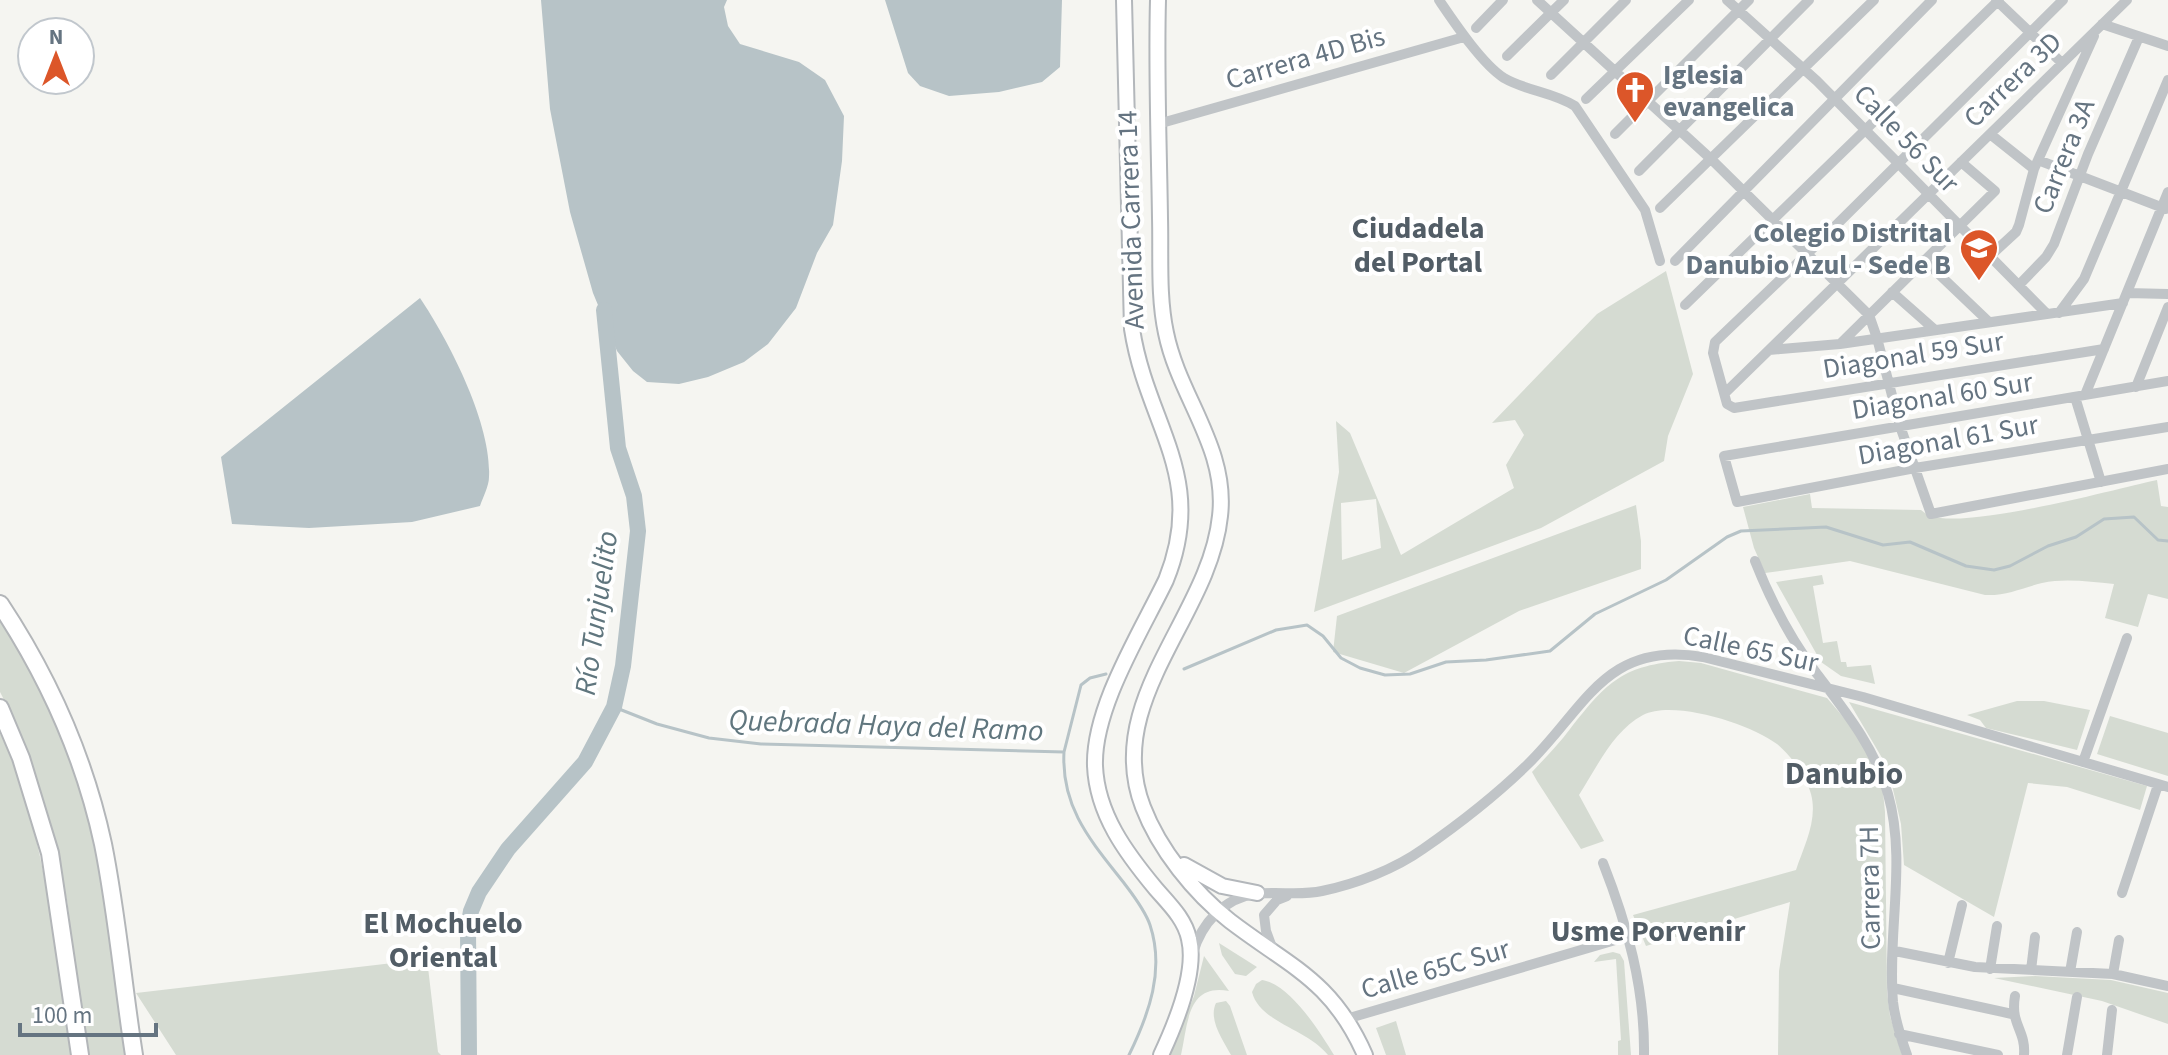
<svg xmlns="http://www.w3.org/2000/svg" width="2168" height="1055" font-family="'Source Sans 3',sans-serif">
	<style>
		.green { fill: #d5dbd2; fill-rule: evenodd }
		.water { fill: #b7c3c7 }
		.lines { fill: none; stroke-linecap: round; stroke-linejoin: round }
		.stream { stroke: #b7c3c7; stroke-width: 3 }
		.river { stroke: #b7c3c7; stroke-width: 16 }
		.major-casing { stroke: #b3b7bb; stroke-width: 18 }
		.highway-casing { stroke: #b3b6b9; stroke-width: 20 }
		.minor { stroke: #c0c4c7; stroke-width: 10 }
		.major { stroke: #fff; stroke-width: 14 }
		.highway { stroke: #fff; stroke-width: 16 }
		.labels { text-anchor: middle; stroke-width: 8; stroke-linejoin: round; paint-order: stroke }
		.street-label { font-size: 28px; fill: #657481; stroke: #fff }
		.poi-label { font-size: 28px; font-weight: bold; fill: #657481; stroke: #fff; text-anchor: start }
		.neighbourhood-label { font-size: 30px; font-weight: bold; fill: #525d66; stroke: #fff }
		.water-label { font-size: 30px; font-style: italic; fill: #60767e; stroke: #fff }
		.quarter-label { font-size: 32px; font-weight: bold; fill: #525d66; stroke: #fff }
	</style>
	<rect width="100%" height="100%" fill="#f5f5f1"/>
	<path class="green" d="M1666,271L1693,374L1668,436L1664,461L1541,528L1314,612L1339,472L1336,421L1350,433L1401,555L1514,488L1506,465L1524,435L1515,420L1492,423L1597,314ZM1376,499L1381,548L1342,560L1341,503Z
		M2157,480L2161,506L2168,507V599L2148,594L2138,627L2105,618L2114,584C2090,582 2066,578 2042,583C2022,588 2006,596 1985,595L1850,561L1765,573L1754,548L1743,507L1810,494L1812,508L1921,510C1924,512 1927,515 1931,516C1968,529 2112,490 2157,480Z
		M1636,505L1641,541V569L1519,611L1404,673L1333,652L1337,616Z
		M1822,575L1824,584L1813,586L1823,643L1837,641L1841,662H1846L1847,667L1871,665L1875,684L1841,676L1821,662L1776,582Z
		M0,613C40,673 75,756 93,825C111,900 117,979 127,1055H86L67,900L30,761L13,717L0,692Z
		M1679,661L1701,663L1827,698L1850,725L1867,751L1883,792L1885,812L1887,992L1890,1016L1902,1055H1778L1779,971L1790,902L1646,946L1633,915L1796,870C1804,846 1818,820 1811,794C1806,776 1791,756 1777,744C1751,724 1673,699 1643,715C1613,731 1597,767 1579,795L1604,841L1581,849L1537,781L1532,772C1545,758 1559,744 1570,729C1605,685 1620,666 1679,661Z
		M2017,701H2044L2090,710L2077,750L1986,728L1980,720L1967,715Z
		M1849,702L2147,786L2140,810L2067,787L2028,783L1994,917L1904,865L1901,824L1888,768Z
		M2110,716L2168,733V776L2097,754Z
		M0,733C47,833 54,947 71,1055H0Z
		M1219,943L1257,967L1246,976L1235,974L1222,955Z
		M1613,952L1620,954L1624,961L1631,1055H1618V1041L1621,1040L1616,959L1594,962L1600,955Z
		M1204,956L1229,991C1187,983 1188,1024 1181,1055H1170L1194,996Z
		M427,959L438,1052L441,1055H176L136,993Z
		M2035,976L2111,980L2168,993V1024L2102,1001L1994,978Z
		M1262,980C1290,984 1320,1032 1334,1055H1328C1306,1028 1260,1023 1252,992L1256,984Z
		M1226,1001L1230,1006L1247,1055H1231C1223,1040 1208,1020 1216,1003Z
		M1396,1021L1406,1055H1386L1376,1028Z"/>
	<path class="water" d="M541,0H727L724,7L728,26L740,44L799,62L825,80L844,116L842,161L833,225L817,253L796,308L768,344L744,362L708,377L679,384L647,382L633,371L617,351L593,293L570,212L550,109Z
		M885,0H1062L1060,67L1042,82L999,92L949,96L920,86L908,73Z
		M420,298C449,341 492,424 489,477C489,486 483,497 480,506L412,522L309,528L232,524L221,457Z"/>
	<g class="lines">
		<path class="stream" d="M1184,669L1276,630L1307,625L1323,636L1341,658L1360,668L1385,675L1410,674L1446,662L1486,660L1550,651L1595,614L1666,580L1727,537L1741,531L1826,527L1883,545L1910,542L1966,566L1994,570L2010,566L2048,546L2076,537L2104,519L2134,517L2158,540L2168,541
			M614,707L657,724L709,738L761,744L1064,752L1081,685L1090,678L1106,674
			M1064,752C1061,808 1091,841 1124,883C1133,895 1145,910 1150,925C1165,970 1149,1014 1129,1055"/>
		<path class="river" d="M469,1055L468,928L471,911L479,892L508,849L585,762L614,707L623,666L638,531L634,496L618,448L604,310"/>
		<g class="major-casing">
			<path id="major" d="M1124,0L1132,329C1147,426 1208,476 1166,580C1141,632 1093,708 1095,766C1097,814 1126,853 1156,889C1169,904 1185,919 1189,939C1197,972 1175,1025 1161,1055
				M1158,0C1156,73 1159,145 1160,218C1161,256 1158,296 1166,333C1179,397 1228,448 1220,516C1210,616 1102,701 1143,807C1159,849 1194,893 1230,921C1290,967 1332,980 1365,1055
				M1184,865L1222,886L1257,893"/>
		</g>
		<g class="highway-casing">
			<path id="highway" d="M0,604C49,678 84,756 103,844C117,913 123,985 134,1055
				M0,708L21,758L50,853L80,1055"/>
		</g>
		<path class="minor" d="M1439,0C1454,22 1482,64 1504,78C1526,91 1553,92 1575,106L1645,210L1660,261
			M1537,0L1711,159L1869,315L1877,338L1900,426L1931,514L2168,469
			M1727,0L1817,81L2047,314
			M1996,0L2062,63
			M2063,0L1807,254L1715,342L1713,353L1727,404L1734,408L2104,349
			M2102,24L2168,46
			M1476,28L1503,0
			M1507,56L1564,0
			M1551,75L1626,0
			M1586,99L1689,0
			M1158,124L1464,37
			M1615,134L1749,0
			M1990,134L2034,169
			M2038,160L2166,209
			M1639,171L1809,0
			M1660,208L1874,0
			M1990,256L2016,232L2019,225L2034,169L2094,36
			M1924,260L1989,322
			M1675,261L1932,0
			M2019,285L2046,257L2054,244L2088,154L2139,37
			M1892,292L1935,330
			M2127,293L2168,294
			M1685,305L1999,0
			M2059,313L2084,279L2168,80
			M1840,344L1995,191L1961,162
			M1769,350L1840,344L2123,303
			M2168,381L1724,456L1737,502L1915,468L2168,427
			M2136,387L2168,307
			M1725,393L2127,0
			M2085,395L2168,192
			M2075,397L2101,482
			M1755,561C1770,599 1792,641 1817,674C1845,711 1875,748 1888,794C1907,861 1887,933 1893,1002C1895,1020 1901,1038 1907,1055
			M2083,762L2127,638
			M1603,863C1627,924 1645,988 1644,1055
			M2122,893L2158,785
			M1273,950L1266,931L1264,915L1277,900L1287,896
			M1895,951L1975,967L2113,974L2168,986
			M1193,953C1201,924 1224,898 1255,894C1278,891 1300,896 1322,891C1356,884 1395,869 1423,849C1459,824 1496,795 1527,765C1585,709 1605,640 1703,657L1863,697L2168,787
			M1948,963L1962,905
			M1990,969L1997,926
			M2031,970L2035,937
			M2070,972L2077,932
			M2113,974L2119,940
			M1893,988L2012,1014
			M2015,996C2010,1025 2026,1030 2024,1055
			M1346,1019L1629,936
			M1899,1034L1998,1055
			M2067,1055L2077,997
			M2107,1055L2112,1010"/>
		<use href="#major" class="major"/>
		<use href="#highway" class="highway"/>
	</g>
	<defs>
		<g id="church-pin" transform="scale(2)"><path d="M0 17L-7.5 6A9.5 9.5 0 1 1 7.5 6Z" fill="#dc5629" stroke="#fff"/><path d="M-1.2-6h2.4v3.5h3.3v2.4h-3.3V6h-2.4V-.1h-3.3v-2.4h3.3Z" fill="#fff"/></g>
		<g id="school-pin" transform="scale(2)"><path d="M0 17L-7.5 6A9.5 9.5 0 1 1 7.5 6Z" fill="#dc5629" stroke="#fff"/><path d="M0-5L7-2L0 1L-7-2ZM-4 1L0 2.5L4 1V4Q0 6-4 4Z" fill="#fff"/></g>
	</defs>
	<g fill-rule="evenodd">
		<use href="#church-pin" x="1635" y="90"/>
		<use href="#school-pin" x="1979" y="248"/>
	</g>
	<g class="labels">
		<g class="street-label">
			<text transform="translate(1305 57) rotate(-16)" y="10">Carrera 4D Bis</text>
			<text transform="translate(2012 79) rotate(-44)" y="10">Carrera 3D</text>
			<text transform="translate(1907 138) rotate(46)" y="10">Calle 56 Sur</text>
			<text transform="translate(2063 156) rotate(-68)" y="10">Carrera 3A</text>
			<text transform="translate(1130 220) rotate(-92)" y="10">Avenida Carrera 14</text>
			<text transform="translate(1913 354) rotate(-9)" y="10">Diagonal 59 Sur</text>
			<text transform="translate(1942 395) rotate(-9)" y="10">Diagonal 60 Sur</text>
			<text transform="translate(1948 439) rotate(-10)" y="10">Diagonal 61 Sur</text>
			<text transform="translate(1751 648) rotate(12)" y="10">Calle 65 Sur</text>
			<text transform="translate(1869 888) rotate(-91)" y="10">Carrera 7H</text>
			<text transform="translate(1435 968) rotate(-16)" y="10">Calle 65C Sur</text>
		</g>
		<g class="poi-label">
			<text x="1663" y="84">Iglesia<tspan x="1663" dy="32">evangelica</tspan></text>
			<text x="1951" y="242" text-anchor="end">Colegio Distrital<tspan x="1951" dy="32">Danubio Azul - Sede B</tspan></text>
		</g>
		<g class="neighbourhood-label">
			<text x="1418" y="238">Ciudadela<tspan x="1418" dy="34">del Portal</tspan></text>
			<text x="443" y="933">El Mochuelo<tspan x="443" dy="34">Oriental</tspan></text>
			<text x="1648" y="941">Usme Porvenir</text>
		</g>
		<g class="water-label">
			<text transform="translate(596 613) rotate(-82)" y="10">Río Tunjuelito</text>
			<text transform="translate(886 725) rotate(2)" y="10">Quebrada Haya del Ramo</text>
		</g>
		<g class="quarter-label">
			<text x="1844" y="784">Danubio</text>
		</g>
	</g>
	<g transform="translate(56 56)"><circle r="38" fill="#ffffff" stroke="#c1c7cd" stroke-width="2"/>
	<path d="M0-6L14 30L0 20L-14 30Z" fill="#dc5629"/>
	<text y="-12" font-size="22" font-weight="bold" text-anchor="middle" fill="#657481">N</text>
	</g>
	<path d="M20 1023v12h136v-12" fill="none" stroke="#657481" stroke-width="4"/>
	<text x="32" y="1023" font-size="24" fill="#657481" stroke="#ffffff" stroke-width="6" paint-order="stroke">100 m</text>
</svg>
